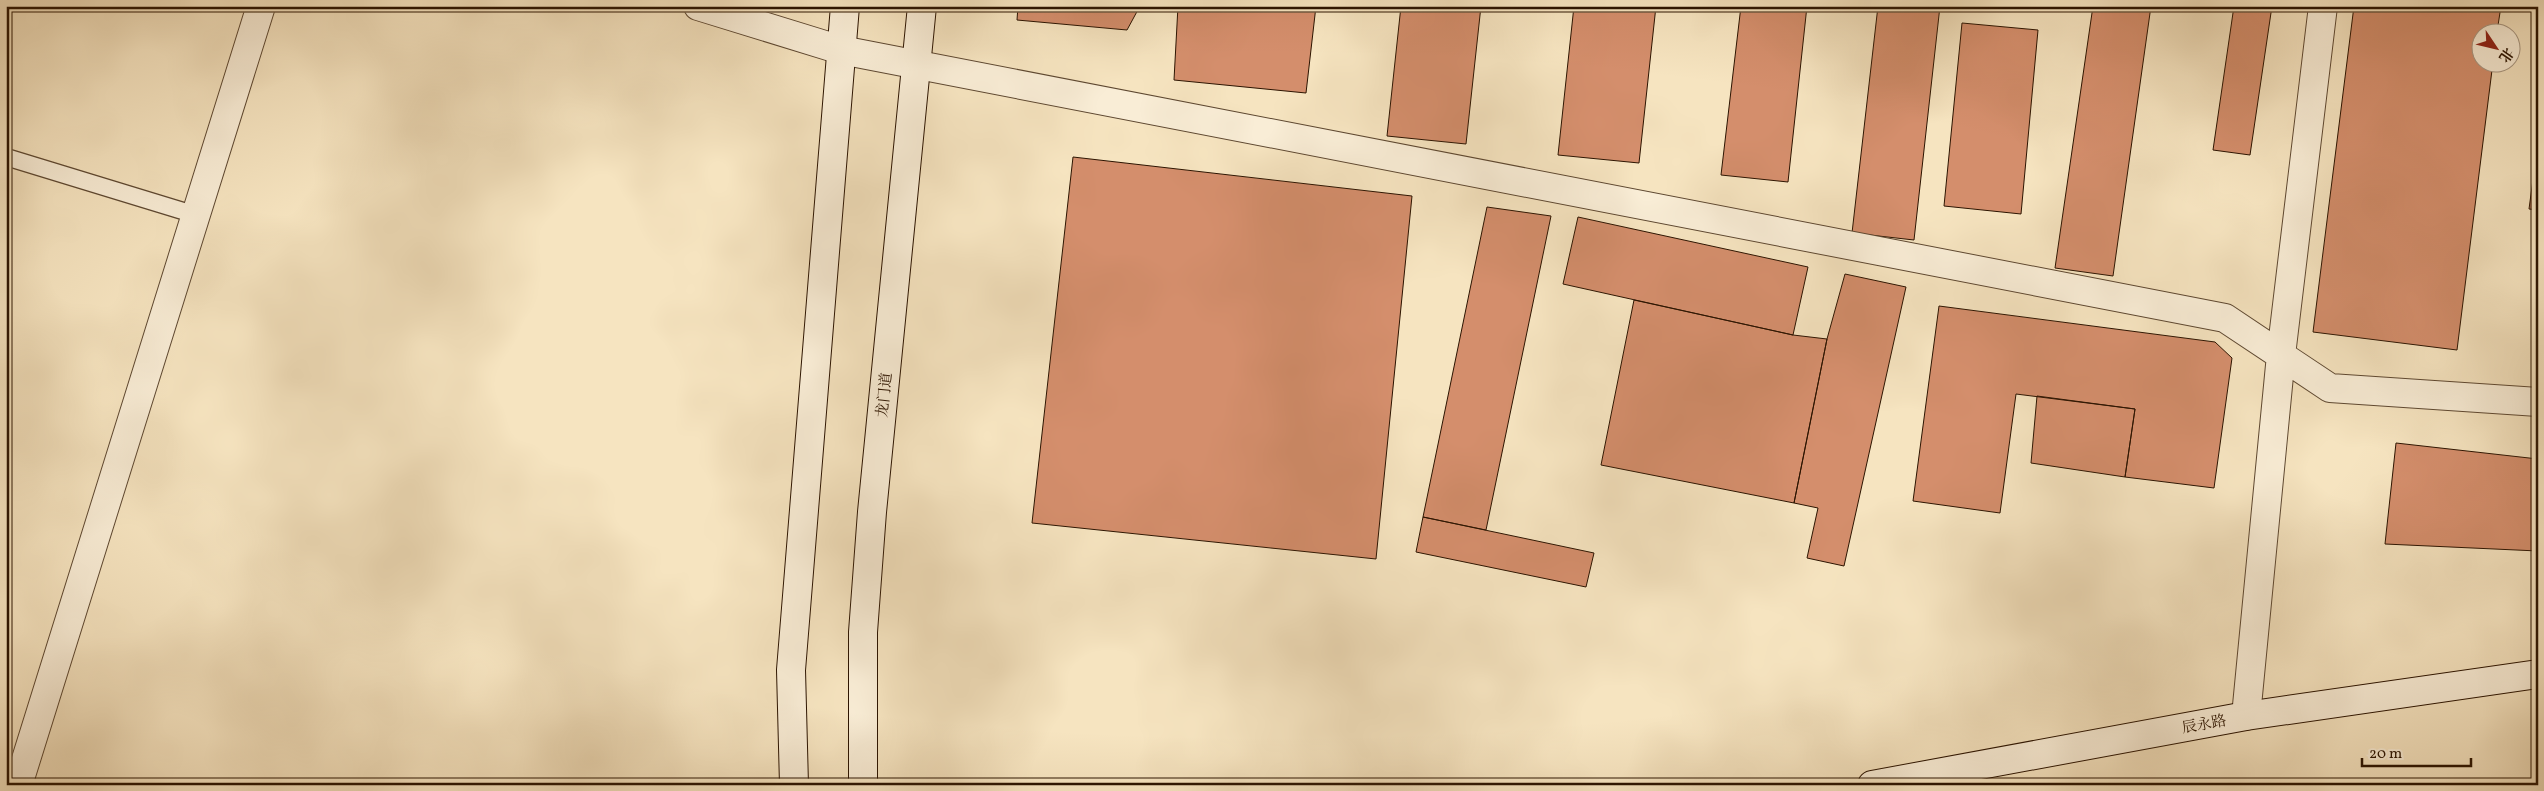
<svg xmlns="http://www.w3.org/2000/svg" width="2544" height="791" font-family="Vollkorn,'Noto Serif SC',serif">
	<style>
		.building { fill: #d48e6c; stroke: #2c1401 }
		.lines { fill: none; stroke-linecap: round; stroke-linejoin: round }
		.service-casing { stroke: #5e4831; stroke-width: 19 }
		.minor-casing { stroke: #5e4831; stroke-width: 30 }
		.secondary-casing { stroke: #2c1401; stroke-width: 30 }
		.service { stroke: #f9edd6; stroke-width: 16 }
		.minor { stroke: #f9edd6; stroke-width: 28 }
		.secondary { stroke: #f9edd6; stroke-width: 28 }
		.labels { text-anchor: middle; stroke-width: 4; stroke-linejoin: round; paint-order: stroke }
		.street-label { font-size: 15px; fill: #2c1401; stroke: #f9edd6 }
	</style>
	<rect width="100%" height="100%" fill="#f6e4c0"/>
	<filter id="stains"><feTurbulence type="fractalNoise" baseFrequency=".004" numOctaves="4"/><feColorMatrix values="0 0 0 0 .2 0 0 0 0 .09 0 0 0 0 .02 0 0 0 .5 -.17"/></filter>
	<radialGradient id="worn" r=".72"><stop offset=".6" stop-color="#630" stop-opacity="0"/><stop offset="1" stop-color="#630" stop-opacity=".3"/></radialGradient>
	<path class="building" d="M1018,6H1140L1127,30L1017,20Z
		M1150,6H1178L1177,10Z
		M1178,6H1316L1306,93L1174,80Z
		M1401,6H1481L1466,144L1387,136Z
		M1574,6H1656L1639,163L1558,155Z
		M1741,6H1807L1788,182L1721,175Z
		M1878,6H1940L1914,240L1852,233Z
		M2093,6H2151L2113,276L2055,268Z
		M2234,6H2272L2250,155L2213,150Z
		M2354,6H2501L2497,32H2482V62H2493L2457,350L2313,332Z
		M1962,23L2038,30L2021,214L1944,206Z
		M2538,142V210L2529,209Z
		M1073,157L1412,196L1376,559L1032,523Z
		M1487,207L1551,216L1486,530L1423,517Z
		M1578,217L1808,267L1793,335L1563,284Z
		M1845,274L1906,287L1844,566L1807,558L1818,508L1794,503L1827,339Z
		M1634,300L1793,335L1827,339L1794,503L1601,465Z
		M1939,306L2215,342L2232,358L2214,488L2125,477L2135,409L2016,394L2000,513L1913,501Z
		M2037,396L2135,409L2125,477L2031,463Z
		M2396,443L2538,459V551L2385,544Z
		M1423,517L1594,553L1586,587L1416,552Z"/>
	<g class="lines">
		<g class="service-casing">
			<path id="service" d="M6,157L196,215"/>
		</g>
		<g class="minor-casing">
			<path id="minor" d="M698,6L841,50L2225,318L2330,388L2538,402
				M2246,716L2281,355L2323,6
				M18,785L261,6"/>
		</g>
		<g class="secondary-casing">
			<path id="secondary" d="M794,785L791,670L845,6
				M863,785V632L872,512L922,6
				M1872,785L2246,716L2538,674"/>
		</g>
		<use href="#service" class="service"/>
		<use href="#minor" class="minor"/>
		<use href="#secondary" class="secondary"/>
	</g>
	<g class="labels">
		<g class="street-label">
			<text transform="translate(884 395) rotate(-84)" y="5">龙门道</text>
			<text transform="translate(2204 724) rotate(-10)" y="5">辰永路</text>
		</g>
	</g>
	<rect width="2544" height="791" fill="none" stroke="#f6e4c0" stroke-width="25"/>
	<rect x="8" y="8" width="2529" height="776" fill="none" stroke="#2c1401" stroke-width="2.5"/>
	<rect x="12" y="12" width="2519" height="766" fill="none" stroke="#2c1401"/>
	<g transform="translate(2496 48) rotate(125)"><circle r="24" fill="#f9edd6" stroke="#a79681"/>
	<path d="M0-4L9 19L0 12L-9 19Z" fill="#8f2418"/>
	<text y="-8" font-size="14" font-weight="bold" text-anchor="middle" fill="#2c1401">北</text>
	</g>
	<path d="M2362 758v8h109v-8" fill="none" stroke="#2c1401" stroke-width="2.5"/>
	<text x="2369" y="758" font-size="15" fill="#2c1401" stroke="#f9edd6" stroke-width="4" paint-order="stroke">20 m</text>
	<rect width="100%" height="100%" filter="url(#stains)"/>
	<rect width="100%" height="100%" fill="url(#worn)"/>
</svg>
